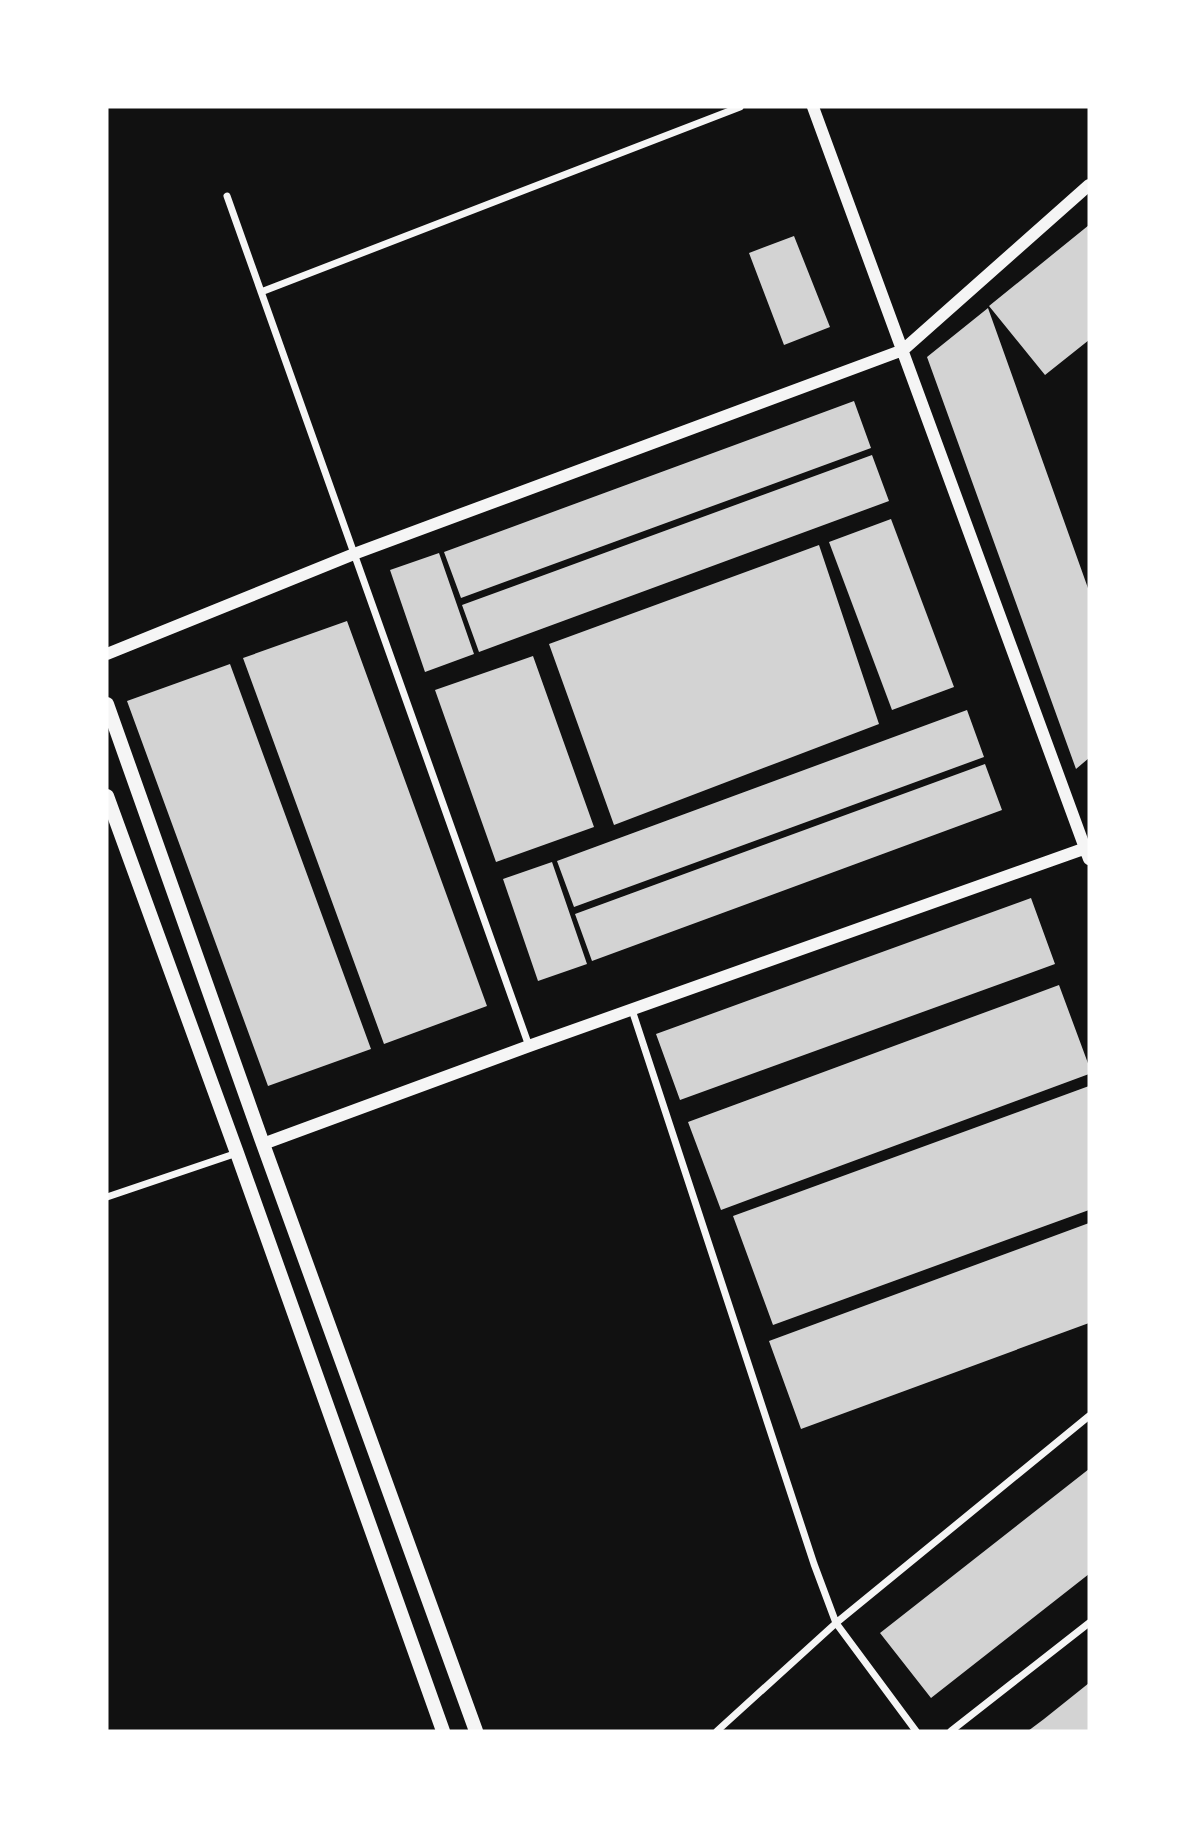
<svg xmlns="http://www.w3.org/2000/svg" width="1196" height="1838" font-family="Helvetica,sans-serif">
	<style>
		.building { fill: #d3d3d3 }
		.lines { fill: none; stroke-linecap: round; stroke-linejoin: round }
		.minor { stroke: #f5f5f5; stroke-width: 7 }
		.tertiary { stroke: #f5f5f5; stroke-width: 12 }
		.secondary { stroke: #f5f5f5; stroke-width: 14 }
	</style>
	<rect width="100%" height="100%" fill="#111"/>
	<path class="building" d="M1089,225V340L1045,375L989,306Z
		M794,236L830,327L784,345L749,253Z
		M988,308L1089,591V758L1076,769L927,357Z
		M854,401L871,448L461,598L444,552Z
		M872,455L889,501L479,652L462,605Z
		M891,519L954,687L892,710L829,542Z
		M819,545L879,724L614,825L549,644Z
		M439,553L474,654L425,672L390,570Z
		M347,621L487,1006L384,1044L243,658Z
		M533,656L594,827L496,862L435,690Z
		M230,664L371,1049L268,1086L127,701Z
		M967,710L984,757L574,907L557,861Z
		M985,764L1002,810L592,961L575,914Z
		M552,862L587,964L538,981L503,879Z
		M1031,898L1055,964L680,1100L656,1034Z
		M1059,985L1089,1066V1074L721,1210L688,1122Z
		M1089,1086V1210L773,1325L733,1216Z
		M1089,1223V1323L801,1429L769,1341Z
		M1089,1469V1574L931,1698L880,1633Z
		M1089,1683V1731H1028L1044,1719Z"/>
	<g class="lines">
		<path class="minor" d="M227,196L529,1046
			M261,292L740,107
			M632,1010L814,1564L836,1623L916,1731
			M107,1197L237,1153
			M717,1731L836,1623L1089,1416
			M951,1731L1089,1623"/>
		<path class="tertiary" d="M813,107L1089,859
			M107,654L354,554L903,350L1089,185
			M263,1144L529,1046L1086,848L1089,846"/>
		<path class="secondary" d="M107,704L263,1144L476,1731
			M107,796L237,1153L443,1731"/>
	</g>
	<rect width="1196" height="1838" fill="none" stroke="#ffffff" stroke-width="217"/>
</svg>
